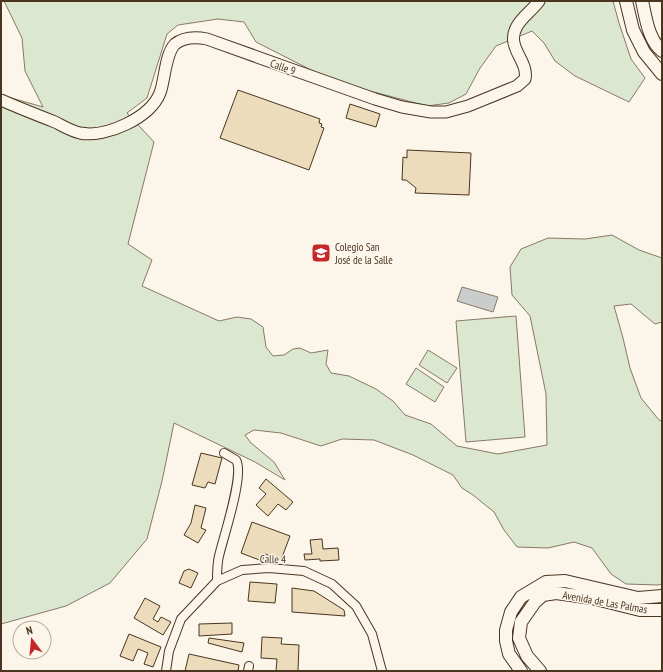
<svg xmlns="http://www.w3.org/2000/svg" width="663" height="672" font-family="'PT Sans Narrow',sans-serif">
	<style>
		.green { fill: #dce7d0; stroke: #887966 }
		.water { fill: #c9cecd; stroke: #887966 }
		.building { fill: #ecdcbc; stroke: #4a3520 }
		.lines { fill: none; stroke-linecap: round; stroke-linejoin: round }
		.street-casing { stroke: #4a3520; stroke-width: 10 }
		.secondary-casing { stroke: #4a3520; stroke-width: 13 }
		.primary-casing { stroke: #4a3520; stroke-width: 14 }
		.street { stroke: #fbf6e9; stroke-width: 8 }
		.secondary { stroke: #fbf6e9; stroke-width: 11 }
		.primary { stroke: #fbf6e9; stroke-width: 12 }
		.labels { text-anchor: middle; stroke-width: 3; stroke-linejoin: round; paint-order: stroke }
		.street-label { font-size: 11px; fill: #4a3520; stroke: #fbf6e9 }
		.poi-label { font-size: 11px; fill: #4a3520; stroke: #fbf6e9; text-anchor: start }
	</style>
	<rect width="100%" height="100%" fill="#fbf6e9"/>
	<path class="green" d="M4,1H613L619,23L631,59L645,78L629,102L575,76L555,61L544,43L532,31L496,46L480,68L466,94L449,103L427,106L351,86L315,72L256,42L244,22L218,19L178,25L167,34L147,98L127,113L154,142L128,244L152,260L142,286L219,321L237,317L251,319L263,327L266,347L273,356L284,355L293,349L300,348L311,353L328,350L326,364L331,373L349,376L376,389L393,401L405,415L431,424L457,446L498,454L547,445L546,394L530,316L512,295L510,267L521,249L548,238L585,239L612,235L639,250L662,258V322L655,324L631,304L614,306L623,338L630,368L641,398L659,420L662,421V584L658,585L626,584L611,574L592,548L574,542L548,548L517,547L504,530L494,512L473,495L462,488L453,475L413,455L374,440L342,439L321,446L281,433L254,430L245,435L251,443L274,462L285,480L255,462L174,423L162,481L147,539L110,583L66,606L1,624V95L43,107L25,71L22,38Z
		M516,316L525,437L466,442L456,321Z
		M428,350L457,368L447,383L419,365Z
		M416,368L444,387L435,402L406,384Z"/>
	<path class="water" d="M462,287L498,297L493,312L457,301Z"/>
	<path class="building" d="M238,90L320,119L319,123L322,124L321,127L324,128L309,170L220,138Z
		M350,104L380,114L376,127L346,118Z
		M407,150L471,153L469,195L415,193L416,188L406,180H402L403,157L407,158Z
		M201,453L222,458L215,484L208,482L205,488L192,485Z
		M266,479L293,502L286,510L278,504L268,516L256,505L266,494L259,488Z
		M195,505L206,508L201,528L206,530L198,543L184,535L191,523Z
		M252,522L290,536L281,560L265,554L262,561L241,553Z
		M322,539L323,549L338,548L339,560L320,561V559L305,560L304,554H312L310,540Z
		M189,569L198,573L191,588L179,583L184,571Z
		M250,582L277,584L275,603L248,601Z
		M292,588L314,591L344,610L345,616L292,612Z
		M145,598L160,606L153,619L158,622L161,617L171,622L163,635L134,618Z
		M232,623V634L199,636V624Z
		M129,634L161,647L153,667L144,664L148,653L138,649L133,661L120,656Z
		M262,637L282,638L281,644L299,645L298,671H276L277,659L261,658Z
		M209,638L244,643L242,652L208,643Z
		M189,654L239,665L238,671H185Z"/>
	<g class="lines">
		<g class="street-casing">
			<path id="street" d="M217,581C217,572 217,564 219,556C223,538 245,474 236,460L224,453
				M166,671L169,651L181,619L217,581L242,570L269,568L304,571L332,584L356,606L372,634L382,671
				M248,671L249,666"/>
		</g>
		<g class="secondary-casing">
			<path id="secondary" d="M1,100C19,108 37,115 55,122C63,126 71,131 80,133C106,138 150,118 160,93C165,80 165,54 175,44C184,37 197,37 207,39L375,99L402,107L431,112H446L468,106L517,86L525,79C529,61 506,48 516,28C521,17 532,11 539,1"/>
		</g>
		<g class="primary-casing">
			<path id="primary" d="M626,1L633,30L644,52L662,74
				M642,1C646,18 648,39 662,51
				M521,671L509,654L506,641V630L511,612L521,597L546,582L565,581L638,598L662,596
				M540,671L527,656L519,638L521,622L535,602L543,595L556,593L592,598L640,610H662"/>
		</g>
		<use href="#street" class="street"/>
		<use href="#secondary" class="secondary"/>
		<use href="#primary" class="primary"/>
	</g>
	<defs>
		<g id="university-square" transform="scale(1)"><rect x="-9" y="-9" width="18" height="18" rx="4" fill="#c62828" stroke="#fbf6e9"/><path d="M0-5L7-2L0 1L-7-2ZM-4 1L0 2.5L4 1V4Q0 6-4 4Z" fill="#fff"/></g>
	</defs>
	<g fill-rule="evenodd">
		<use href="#university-square" x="321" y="253"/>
	</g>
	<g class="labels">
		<g class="street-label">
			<text transform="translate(283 67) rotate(20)" y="4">Calle 9</text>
			<text transform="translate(273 559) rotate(1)" y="4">Calle 4</text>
			<text transform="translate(605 602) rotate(10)" y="4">Avenida de Las Palmas</text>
		</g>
		<g class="poi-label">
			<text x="335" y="251">Colegio San<tspan x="335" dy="13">José de la Salle</tspan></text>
		</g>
	</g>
	<rect width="663" height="672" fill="none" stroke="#4a3520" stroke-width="4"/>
	<g transform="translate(32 640) rotate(344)"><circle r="19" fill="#fbf6e9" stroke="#b4a999"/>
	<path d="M0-3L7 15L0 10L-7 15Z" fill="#c62828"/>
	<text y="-6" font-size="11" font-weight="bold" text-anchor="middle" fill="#4a3520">N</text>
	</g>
</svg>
